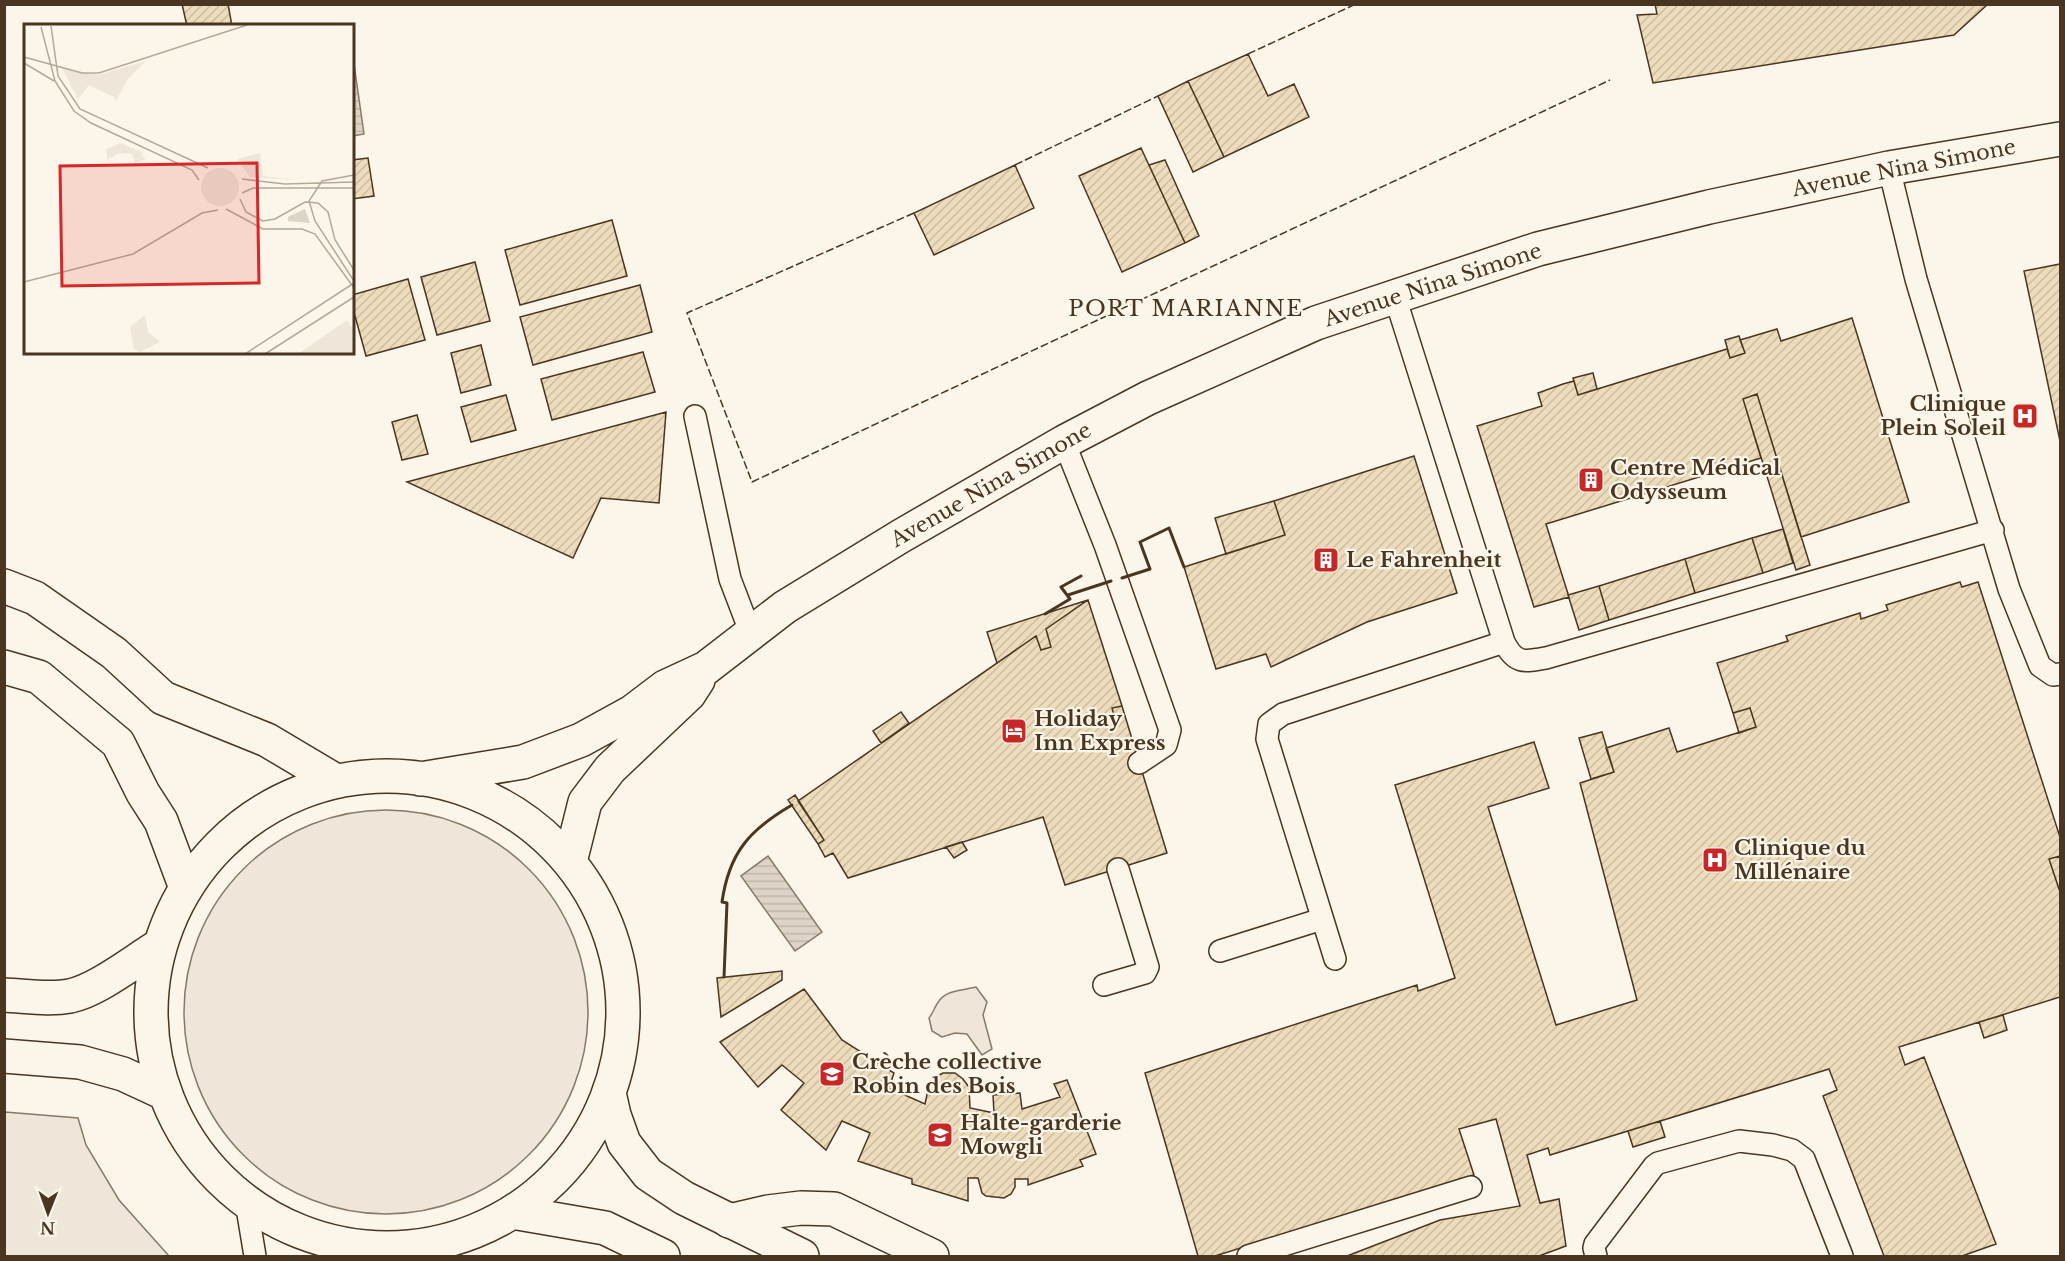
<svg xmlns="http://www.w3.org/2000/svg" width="2065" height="1261" font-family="'Libre Baskerville',serif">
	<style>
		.green { fill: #ede6d9; stroke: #887966; stroke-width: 1.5 }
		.water { fill: url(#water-rules); stroke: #887966; stroke-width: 1.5 }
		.building { fill: url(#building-hatch); stroke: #4a3520; stroke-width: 1.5 }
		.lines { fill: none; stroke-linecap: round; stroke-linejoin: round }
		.lane-casing { stroke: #4a3520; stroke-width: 24 }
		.street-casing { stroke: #4a3520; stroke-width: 36 }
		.secondary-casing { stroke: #4a3520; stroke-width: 36 }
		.lane { stroke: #fbf6e9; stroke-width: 21 }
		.street { stroke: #fbf6e9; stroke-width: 33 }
		.secondary { stroke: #fbf6e9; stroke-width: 33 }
		.fence { stroke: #4a3520; stroke-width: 1.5; stroke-dasharray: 8 3; stroke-linecap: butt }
		.wall { stroke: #4a3520; stroke-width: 3 }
		.labels { text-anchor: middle; stroke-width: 4.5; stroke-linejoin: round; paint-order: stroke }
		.street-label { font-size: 21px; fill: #4a3520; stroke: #fbf6e9 }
		.poi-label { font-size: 21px; font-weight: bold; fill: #4a3520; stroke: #fbf6e9; text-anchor: start }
		.neighbourhood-label { font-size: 22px; letter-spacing: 1.5px; fill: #4a3520; stroke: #fbf6e9 }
		.inset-road { fill: none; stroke: #b4a999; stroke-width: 1.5 }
		.view { fill: #d62828; fill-opacity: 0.15; stroke: #d62828; stroke-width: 3 }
		.inset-edge { fill: none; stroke: #4a3520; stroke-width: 3 }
	</style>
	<defs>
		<pattern id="water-rules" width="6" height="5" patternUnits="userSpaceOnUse" patternTransform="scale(1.5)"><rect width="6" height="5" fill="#dcd4c6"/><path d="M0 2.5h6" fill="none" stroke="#beb7aa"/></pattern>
		<pattern id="building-hatch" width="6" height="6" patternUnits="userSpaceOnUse" patternTransform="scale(1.5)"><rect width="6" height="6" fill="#ecdcbc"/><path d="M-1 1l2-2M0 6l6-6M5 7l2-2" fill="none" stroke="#ccbda1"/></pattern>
	</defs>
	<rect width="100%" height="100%" fill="#fbf6e9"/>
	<path class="green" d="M184 1012a202 202 0 1 1 404 0a202 202 0 1 1-404 0Z
		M976,987L987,1002L983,1015L992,1049L982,1055L967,1034L955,1033L942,1037L932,1031L929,1018C933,1013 935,1006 939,1001C946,990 965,990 976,987Z
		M5,1112L78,1118L86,1145L119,1200L169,1256H5Z"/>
	<path class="water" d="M353,57L364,134L353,136H352Z
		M768,856L822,932L795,951L741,876Z"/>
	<path class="building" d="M182,4H228L232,26H187Z
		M1655,4H1988L1954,35L1653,83L1637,15L1657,14Z
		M1248,54L1268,96L1294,84L1309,117L1224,157L1188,81Z
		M1188,81L1224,157L1193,172L1158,96Z
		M1141,148L1185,243L1122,272L1079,176Z
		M368,158L374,196L352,199V160Z
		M1165,160L1199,236L1185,243L1149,165Z
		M1015,165L1034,208L934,255L914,213Z
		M612,220L627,276L520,305L505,250Z
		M475,262L490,321L437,335L421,277Z
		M2060,264V441L2024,271Z
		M408,279L425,340L366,356L352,305V295Z
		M640,285L652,332L533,365L520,317Z
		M1852,318L1909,502L1801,537L1757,394L1743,399L1761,458L1546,524L1569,597L1534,607L1477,426L1542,406L1538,393L1563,384L1574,381L1578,395L1727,349L1730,358L1745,353L1740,340L1777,329L1781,341Z
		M1739,336L1745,353L1730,358L1725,340Z
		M481,345L491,385L461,393L451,353Z
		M643,352L655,392L552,420L541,379Z
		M1593,373L1597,389L1578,395L1573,378Z
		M1757,394L1810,565L1796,570L1743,399Z
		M506,395L516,430L471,442L461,407Z
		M666,412L659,503L601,498L573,558L407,482Z
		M417,415L428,454L402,460L392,422Z
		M1414,456L1457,593L1367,622L1271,667L1266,654L1216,669L1184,567L1285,535L1274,501Z
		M1274,501L1285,535L1226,554L1215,518Z
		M1783,529L1793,563L1763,573L1752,538Z
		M1752,538L1763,573L1695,593L1685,559Z
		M1685,559L1695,593L1609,620L1599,586Z
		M1960,582L1962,587L1978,582L2060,837V856L2049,859L2059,889L2060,888V997L1899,1047L1905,1065L1924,1057L1996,1244L1962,1256H1884L1823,1096L1837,1090L1829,1069L1550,1155L1548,1148L1527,1155L1540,1203L1559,1199L1566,1246L1539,1256H1347L1440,1220L1520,1206L1496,1119L1459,1129L1474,1175L1215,1256H1198L1145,1073L1417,985L1418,991L1455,978L1395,785L1534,742L1549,788L1488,807L1556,1025L1637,1000L1580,783L1614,772L1606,748L1669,728L1677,752L1756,727L1750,708L1733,713L1717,663L1788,641L1786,636L1860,613L1861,619L1888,610L1886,605Z
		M1599,586L1609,620L1579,630L1568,595Z
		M1088,600L1122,706L1112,708L1115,719L1125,716L1167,853L1065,885L1043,817L848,878L833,853L825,857L818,844L824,840L798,801L1036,636L1041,650L1051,647L1046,629Z
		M1088,600L1046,629L1051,647L1041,650L1036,636L997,663L987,632Z
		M1122,706L1125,716L1115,719L1112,708Z
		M1750,708L1756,727L1739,733L1733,713Z
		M901,712L909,723L881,743L873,731Z
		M1602,732L1614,772L1591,779L1579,738Z
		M795,795L824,840L818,844L788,800Z
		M962,842L967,850L954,858L946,847Z
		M2060,856V888L2059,889L2049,859Z
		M782,971V980L721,1017L717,978Z
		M804,989L842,1040L894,1073L889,1088L925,1104L929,1085L935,1077L943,1073H955L963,1079L969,1087L970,1108L994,1113L993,1095L1020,1093L1022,1109L1060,1097L1054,1084L1067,1080L1096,1154L1080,1160L1083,1166L1028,1185V1179H1015V1187L1011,1194L1004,1198L986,1196L982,1193L978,1178H968V1201L912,1184V1179L858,1161L870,1133L842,1121L826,1150L781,1110L804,1083L782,1065L758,1087L720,1042Z
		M2003,1015L2007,1030L1984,1038L1979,1022Z
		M1660,1121L1665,1137L1633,1147L1628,1131Z"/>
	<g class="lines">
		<g class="lane-casing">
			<path id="lane" d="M1889,168L1916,279L2009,589L2040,666L2053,675L2060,674
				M1395,297L1504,642C1515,664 1524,662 1546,658L1993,530
				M695,416L730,579L751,634
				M1064,442L1105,545L1170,730L1166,745L1139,763
				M1220,951L1322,919
				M1335,959L1267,739L1269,724L1283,714L1504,642
				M1104,985L1145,973L1148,967L1118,869
				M246,1202L255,1256
				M335,1256L348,1245
				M1248,1256L1471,1187
				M1596,1256L1594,1248L1595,1244L1654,1166L1658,1163L1739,1141L1773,1145L1792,1150L1804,1159L1842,1256"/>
		</g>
		<g class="street-casing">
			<path id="street" d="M729,1221L768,1212L801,1208L834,1209L932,1256"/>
		</g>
		<g class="secondary-casing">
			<path id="secondary" d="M4,586L35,598L114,653L163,698L267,740L336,781
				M4,667L39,677L118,743L143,793L161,821L186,888
				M151 1012a236 236 0 1 1 472 0a236 236 0 1 1-472 0Z
				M420,779L523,762L581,740L632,712L665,687L706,668L785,607L901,536L1064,442L1148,398L1316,323L1538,249L1709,207L1889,168L2060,139
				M570,862L585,802L610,769L689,694L698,680
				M4,995C26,996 49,1000 70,996C98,990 134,961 159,946
				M4,1056L80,1062L123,1074L164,1093
				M609,1093L614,1115L624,1143L648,1174L684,1198L802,1256
				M512,1212L605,1228L663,1256"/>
		</g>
		<use href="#lane" class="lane"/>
		<use href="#street" class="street"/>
		<use href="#secondary" class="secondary"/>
		<path class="fence" d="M1248,54L1356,4
			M1015,165L1158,96
			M914,213L687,313L752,482L1610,80"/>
		<path class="wall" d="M1122,578L1150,569L1140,542L1169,528L1184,567
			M1068,595L1111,581
			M1045,614L1070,599L1061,587L1081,576
			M724,977L727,903L722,902C729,853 749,830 792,805"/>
	</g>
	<defs>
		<g id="hospital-square" transform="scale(1.35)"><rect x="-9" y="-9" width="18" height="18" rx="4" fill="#c62828" stroke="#fbf6e9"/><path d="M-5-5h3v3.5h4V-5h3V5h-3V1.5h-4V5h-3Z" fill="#fff"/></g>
		<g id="building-square" transform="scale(1.35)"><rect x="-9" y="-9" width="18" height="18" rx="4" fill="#c62828" stroke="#fbf6e9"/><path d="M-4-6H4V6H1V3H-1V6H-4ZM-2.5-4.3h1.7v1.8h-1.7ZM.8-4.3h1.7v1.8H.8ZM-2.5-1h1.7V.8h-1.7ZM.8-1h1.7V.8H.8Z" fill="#fff"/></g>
		<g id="hotel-square" transform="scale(1.35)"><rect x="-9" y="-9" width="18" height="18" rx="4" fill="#c62828" stroke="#fbf6e9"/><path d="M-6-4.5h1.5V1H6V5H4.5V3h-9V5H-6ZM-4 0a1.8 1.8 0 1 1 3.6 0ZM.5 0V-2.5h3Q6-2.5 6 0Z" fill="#fff"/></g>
		<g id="school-square" transform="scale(1.35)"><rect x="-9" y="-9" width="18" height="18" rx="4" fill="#c62828" stroke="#fbf6e9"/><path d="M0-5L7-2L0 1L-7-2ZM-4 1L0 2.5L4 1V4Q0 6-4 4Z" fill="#fff"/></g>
	</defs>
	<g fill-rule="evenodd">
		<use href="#hospital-square" x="2025" y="416"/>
		<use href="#building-square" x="1591" y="480"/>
		<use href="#building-square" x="1326" y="560"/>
		<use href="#hotel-square" x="1014" y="731"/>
		<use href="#hospital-square" x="1715" y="860"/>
		<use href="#school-square" x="832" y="1074"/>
		<use href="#school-square" x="940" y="1135"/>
	</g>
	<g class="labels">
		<g class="street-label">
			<text transform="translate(1904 168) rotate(-11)" y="7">Avenue Nina Simone</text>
			<text transform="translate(1433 285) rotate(-18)" y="7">Avenue Nina Simone</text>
			<text transform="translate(991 485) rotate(-30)" y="7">Avenue Nina Simone</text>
		</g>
		<g class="poi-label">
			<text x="2006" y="411" text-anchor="end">Clinique<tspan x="2006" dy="24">Plein Soleil</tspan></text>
			<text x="1610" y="475">Centre Médical<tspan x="1610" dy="24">Odysseum</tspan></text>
			<text x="1346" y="567">Le Fahrenheit</text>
			<text x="1034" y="726">Holiday<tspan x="1034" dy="24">Inn Express</tspan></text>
			<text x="1734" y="855">Clinique du<tspan x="1734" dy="24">Millénaire</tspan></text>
			<text x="852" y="1069">Crèche collective<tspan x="852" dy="24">Robin des Bois</tspan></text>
			<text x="960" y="1130">Halte-garderie<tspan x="960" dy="24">Mowgli</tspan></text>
		</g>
		<g class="neighbourhood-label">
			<text x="1186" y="316">PORT MARIANNE</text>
		</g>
	</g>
	<g transform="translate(24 24)">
		<rect width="330" height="330" fill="#fbf6e9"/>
		<path d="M122,37L103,56L92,77L90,73L65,61L54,75L38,44L74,51ZM97,119L119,129L116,136L118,132L122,135L111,139L108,130L95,129L83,136L82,125ZM236,129L239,152L276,156L226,153L213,135ZM177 163a19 19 0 1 1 38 0a19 19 0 1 1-38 0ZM323,296L330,307V330H274Z" fill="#ede6d9"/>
		<path d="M121,291L124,308L136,318L116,328L110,325L106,303Z" fill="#ede6d9"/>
		<path d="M281,185L286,199L264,197V193Z" fill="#dcd4c6"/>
		<path class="inset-road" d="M27,2L34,52L56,85L184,144M17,3L31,57L50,87L67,99L168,146L175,156M0,33L58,49H75L226,0M0,39L30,57M330,151L298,157L285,177L291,197L330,257M218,155L261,160L330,158M218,169L229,164H330M216,175L222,188L239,197L251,195L281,178L294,179L304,188L311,216L330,246M202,185L239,205H278L291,210L330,264M0,258L109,230L178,189L194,186M221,330L330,259M241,330L330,273"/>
		<path class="view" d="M233,139L235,259L38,262L36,142Z"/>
		<rect width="330" height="330" class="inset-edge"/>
	</g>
	<rect width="2065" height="1261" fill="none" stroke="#4a3520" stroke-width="12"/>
	<g transform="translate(48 1213) rotate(181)" stroke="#fbf6e9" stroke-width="4.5" paint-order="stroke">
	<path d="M0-4.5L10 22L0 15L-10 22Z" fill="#4a3520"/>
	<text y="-9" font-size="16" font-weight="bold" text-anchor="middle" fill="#4a3520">N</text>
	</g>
</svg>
